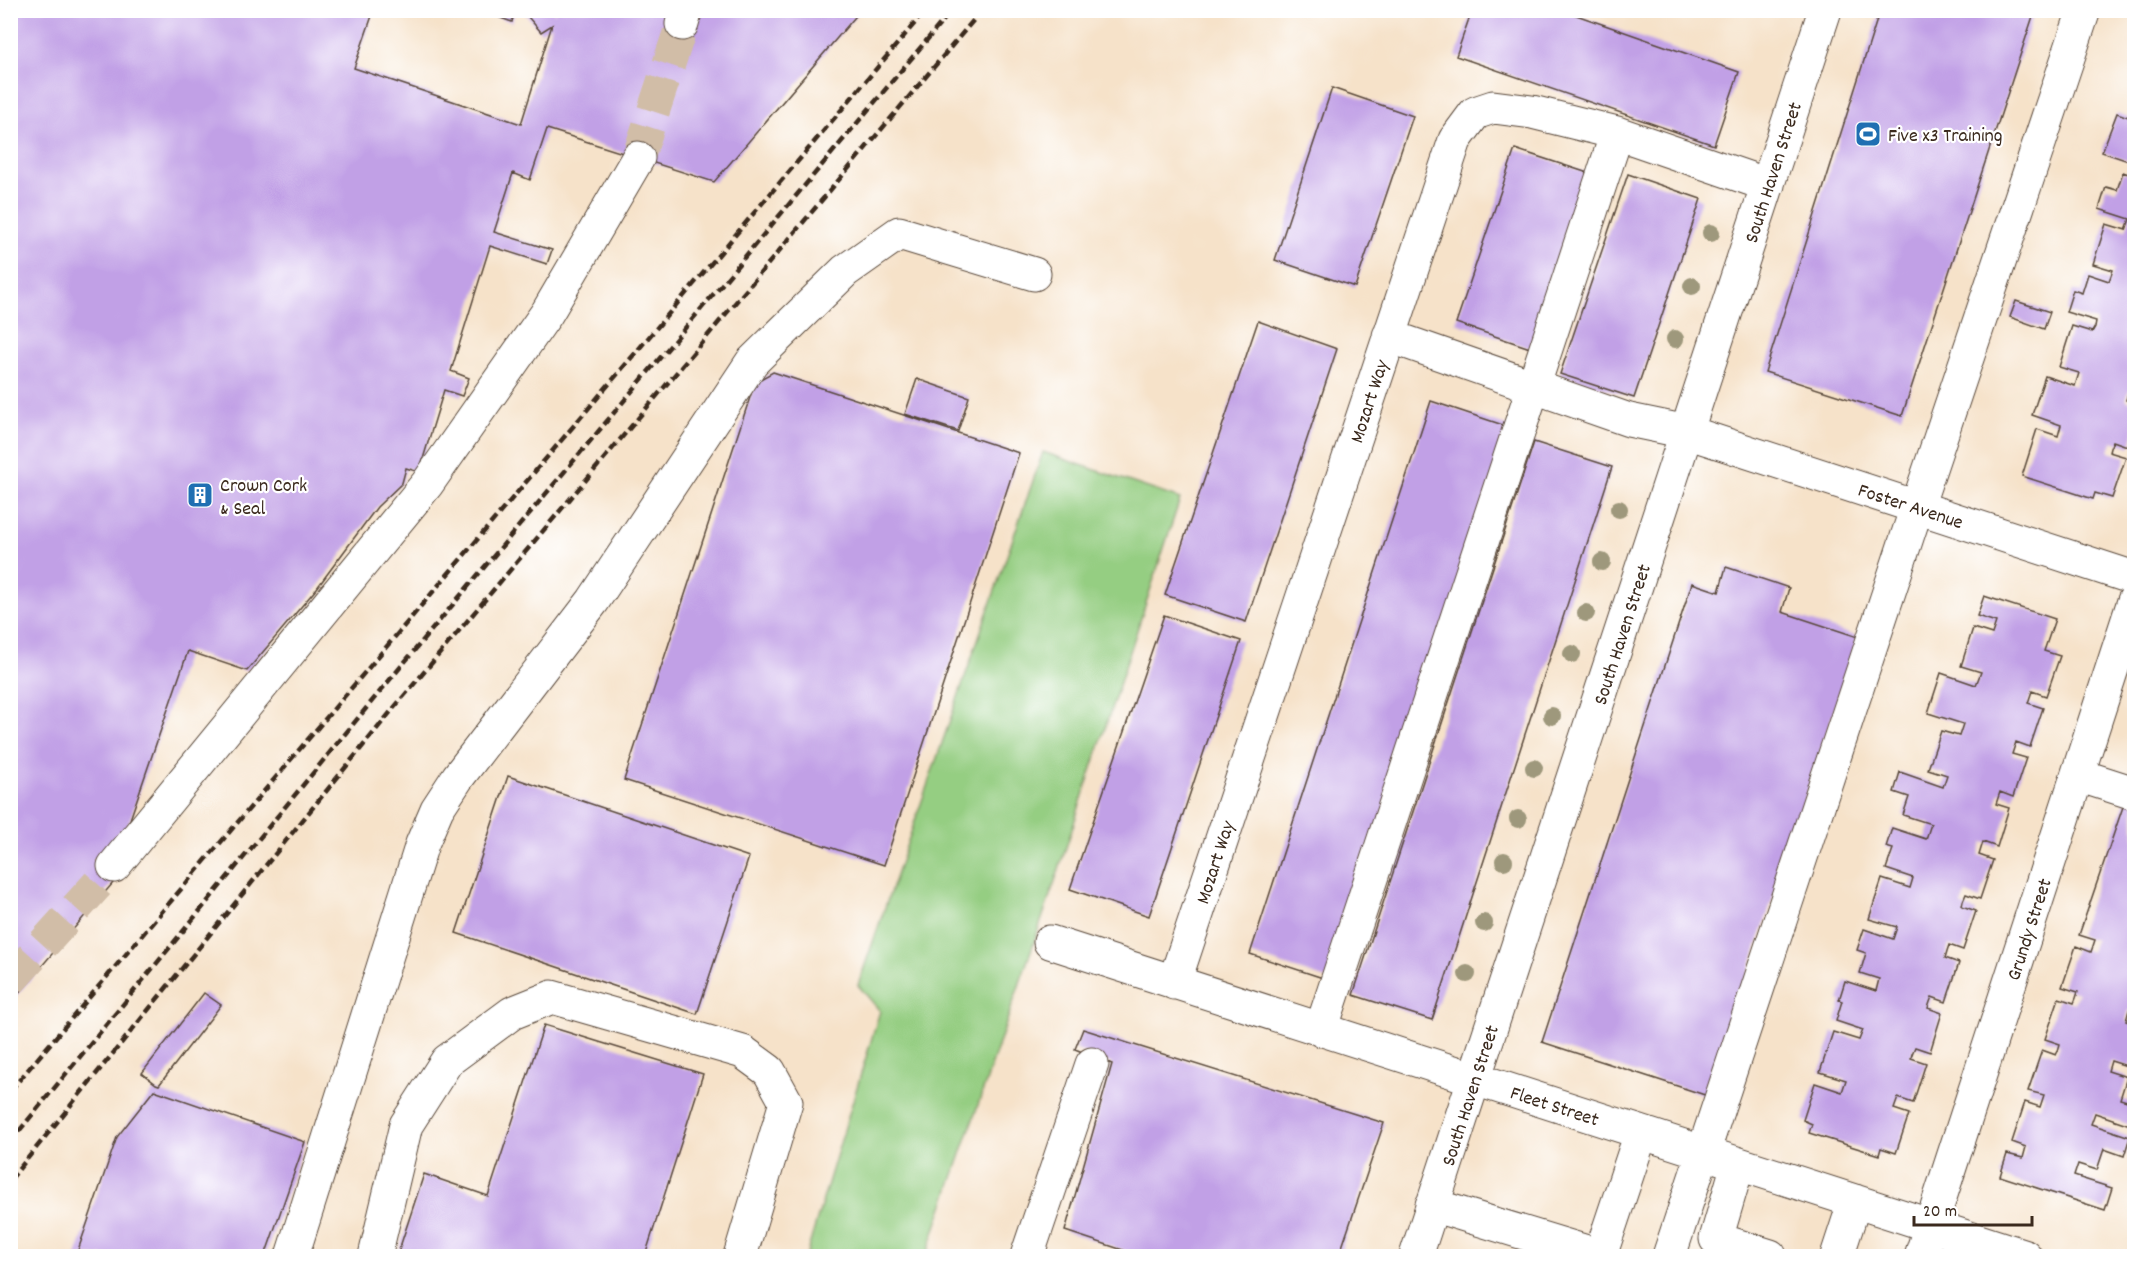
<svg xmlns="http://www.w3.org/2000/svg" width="2145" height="1267" font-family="Dekko,sans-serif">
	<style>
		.green { fill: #95ce82; stroke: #687c50; stroke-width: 1.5 }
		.building { fill: #c1a0e6 }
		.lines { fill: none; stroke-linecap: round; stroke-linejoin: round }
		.minor-tunnel { stroke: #d1bda7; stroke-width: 33; stroke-dasharray: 33 16; stroke-linecap: butt }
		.minor-casing { stroke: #574638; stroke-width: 35 }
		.minor { stroke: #fff; stroke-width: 33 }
		.rail { stroke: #3b2a1e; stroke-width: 4.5; stroke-dasharray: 9 4.5; stroke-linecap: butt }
		.tree { fill: #9e987b }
		.labels { text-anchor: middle; stroke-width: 4.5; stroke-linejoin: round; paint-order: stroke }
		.poi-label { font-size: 20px; fill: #3b2a1e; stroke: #fff; text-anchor: start }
		.street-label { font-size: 20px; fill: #3b2a1e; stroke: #fff }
	</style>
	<rect width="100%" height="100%" fill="#fff"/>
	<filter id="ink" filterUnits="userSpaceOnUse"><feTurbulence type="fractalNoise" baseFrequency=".0167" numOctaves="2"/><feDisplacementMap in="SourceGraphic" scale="12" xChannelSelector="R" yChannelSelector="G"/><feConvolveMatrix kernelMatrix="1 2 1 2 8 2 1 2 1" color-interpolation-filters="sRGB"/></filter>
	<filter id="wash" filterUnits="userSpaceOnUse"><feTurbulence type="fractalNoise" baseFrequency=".008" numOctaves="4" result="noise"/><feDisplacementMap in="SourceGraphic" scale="24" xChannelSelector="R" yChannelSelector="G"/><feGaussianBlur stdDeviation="1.35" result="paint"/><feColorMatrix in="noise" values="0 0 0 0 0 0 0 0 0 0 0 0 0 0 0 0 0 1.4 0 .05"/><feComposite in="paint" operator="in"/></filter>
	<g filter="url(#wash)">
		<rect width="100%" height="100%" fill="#f6e2c9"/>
		<path class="green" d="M1043,452L1180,499L1055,881L926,1256H806L880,1011L858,985Z"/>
		<g id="blocks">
			<path class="building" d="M18,10H374L354,68L521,124L552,25L541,32L522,10H552L555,14L556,10H861L714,182L547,129L530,180L513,173L494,232L552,250L547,264L490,246L451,371L469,378L462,396L444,390L419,472L406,468L402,483L377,507L317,588L247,671L188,651L114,866L125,869L10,1003V32Z
				M478,10H515L512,22Z
				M1472,10H1562L1739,72L1714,145L1456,56Z
				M1880,10H2035L1902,416L1765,372Z
				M1332,88L1413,116L1355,287L1275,260Z
				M2117,113L2134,119V163L2102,152Z
				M1515,149L1588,173L1530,348L1456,323Z
				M2123,172L2134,176V391L2129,390L2126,400L2134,403V431L2130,447L2113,441L2110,448L2109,452L2126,457L2112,498L2095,493L2093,499L2022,476L2037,429L2058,436L2061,425L2032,415L2045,376L2075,386L2079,373L2059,367L2072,326L2092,332L2095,327L2096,321L2066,312L2073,290L2082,293L2088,274L2109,281L2113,270L2093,264L2106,224L2126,230L2130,219L2099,209L2106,187L2117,190Z
				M1628,174L1701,199L1634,398L1560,374Z
				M2016,301L2050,312L2044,329L2010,317Z
				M1258,321L1337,349L1246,622L1165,595Z
				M773,372L1019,453L884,865L624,780L755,382Z
				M917,379L969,397L958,431L905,414Z
				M1431,401L1509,427L1329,980L1250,954Z
				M1534,442L1612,467L1432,1020L1353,995Z
				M1726,567L1789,588L1782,612L1858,637L1708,1096L1542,1042L1692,583L1719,592Z
				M1984,596L2055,619L2044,651L2060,656L2046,696L2032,691L2028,703L2043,708L2030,747L2016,742L2012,754L2026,758L2013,797L2000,792L1996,804L2009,808L1997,847L1983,842L1979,855L1993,860L1980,899L1966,894L1963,901L1962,906L1976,911L1963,950L1949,945L1947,951L1945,958L1959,963L1946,1002L1932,997L1930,1002L1928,1008L1942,1013L1930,1052L1915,1047L1912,1054L1911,1058L1926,1063L1913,1103L1898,1098L1894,1109L1909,1114L1896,1153L1881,1148L1879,1155L1809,1133L1812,1124L1803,1120L1815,1083L1842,1092L1846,1080L1820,1072L1833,1032L1859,1040L1863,1030L1836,1021L1842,1001L1839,1000L1845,981L1876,991L1879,979L1860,973L1866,953L1857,950L1864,929L1893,939L1897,927L1869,919L1875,900L1882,879L1910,888L1913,878L1886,869L1893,849L1886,847L1892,828L1926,839L1931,824L1903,815L1909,797L1894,792L1900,772L1943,787L1947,775L1928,769L1941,731L1959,736L1963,724L1928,713L1941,673L1976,685L1981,672L1961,666L1973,628L1992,634L1996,622L1977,616Z
				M1164,615L1241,641L1149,916L1070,889Z
				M508,776L749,857L697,1014L456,933Z
				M2126,798L2134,801V1011L2129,1010L2126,1021L2134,1024V1055L2130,1067L2111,1061L2108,1071L2127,1077L2120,1099L2134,1103V1122L2133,1126L2095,1113L2091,1124L2130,1137L2124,1156L2104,1149L2097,1170L2078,1164L2074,1176L2112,1188L2105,1210L2000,1176L2007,1154L2023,1158L2026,1147L2012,1142L2025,1102L2040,1107L2044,1095L2028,1091L2042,1050L2056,1055L2058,1051L2060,1044L2045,1039L2059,998L2074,1003L2076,998L2078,992L2062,987L2076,946L2091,952L2095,940L2079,935Z
				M204,993L221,1005L159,1085L156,1084L142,1073Z
				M544,1025L703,1074L645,1256H397L424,1174L488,1196Z
				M1083,1029L1384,1123L1339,1256H1141L1065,1231L1112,1064L1075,1049Z
				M154,1090L305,1142L265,1256H76L117,1137Z"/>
		</g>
	</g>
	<g filter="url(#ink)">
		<use href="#blocks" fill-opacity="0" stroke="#574638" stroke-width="1.5"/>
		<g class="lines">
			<path class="minor-tunnel" d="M638,158L682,24
				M10,981L114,866"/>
			<g class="minor-casing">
				<path id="minor" d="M682,24L686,10
					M1389,336L1629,420L1687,432L2134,578
					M2078,775L2134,793
					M114,866L427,484L547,313L638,158
					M1050,942L2025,1256
					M1174,983L1455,140L1475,113L1493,107L1532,112L1617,133L1768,185
					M1321,1030L1617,133
					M1738,1164L1716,1239L1770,1256
					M1432,1205L1600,1256
					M292,1256L422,844L437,809L458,777L593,601L752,362L845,271L899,233L1034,274
					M375,1256L406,1125L447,1061L512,1013L552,997L743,1052L769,1071L786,1102L740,1256
					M1027,1256L1092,1064
					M1416,1256L1825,10
					M1600,1256L1641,1133
					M1669,1256L1917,507L2084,10
					M1837,1256L1855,1201
					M1921,1256L2134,601"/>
			</g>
			<use href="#minor" class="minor"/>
			<path class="rail" d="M10,1091L926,10
				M10,1142L377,695L952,10
				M10,1180L393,709L982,10"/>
		</g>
		<g class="tree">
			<circle cx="1711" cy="233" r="9"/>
			<circle cx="1692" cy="286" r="9"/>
			<circle cx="1675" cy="339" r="9"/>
			<circle cx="1619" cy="509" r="9"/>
			<circle cx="1602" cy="562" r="9"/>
			<circle cx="1586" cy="613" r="9"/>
			<circle cx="1572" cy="654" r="9"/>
			<circle cx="1552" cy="716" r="9"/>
			<circle cx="1534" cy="768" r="9"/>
			<circle cx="1518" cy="819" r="9"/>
			<circle cx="1504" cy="861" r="9"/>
			<circle cx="1484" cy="923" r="9"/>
			<circle cx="1467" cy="974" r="9"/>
		</g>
	</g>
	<defs>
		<g id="stadium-square" transform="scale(1.35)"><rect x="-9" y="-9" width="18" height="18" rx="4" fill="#1f6fb2" stroke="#fff"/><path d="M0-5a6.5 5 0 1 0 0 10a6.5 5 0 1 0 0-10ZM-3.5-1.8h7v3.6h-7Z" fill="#fff"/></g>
		<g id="building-square" transform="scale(1.35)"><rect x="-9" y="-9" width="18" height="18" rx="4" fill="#1f6fb2" stroke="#fff"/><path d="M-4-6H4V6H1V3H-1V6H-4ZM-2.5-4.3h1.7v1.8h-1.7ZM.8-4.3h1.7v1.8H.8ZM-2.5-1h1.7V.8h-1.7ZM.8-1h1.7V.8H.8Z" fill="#fff"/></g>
	</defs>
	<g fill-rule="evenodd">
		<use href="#stadium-square" x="1868" y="134"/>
		<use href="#building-square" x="200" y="495"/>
	</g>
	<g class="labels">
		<g class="poi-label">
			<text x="1888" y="141">Five x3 Training</text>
			<text x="220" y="491">Crown Cork<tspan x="220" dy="23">&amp; Seal</tspan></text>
		</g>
		<g class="street-label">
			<text transform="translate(1772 172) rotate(-72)" y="7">South Haven Street</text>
			<text transform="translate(1368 401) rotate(-72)" y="7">Mozart Way</text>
			<text transform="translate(1911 505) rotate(18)" y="7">Foster Avenue</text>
			<text transform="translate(1621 634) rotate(-72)" y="7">South Haven Street</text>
			<text transform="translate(1214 862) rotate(-72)" y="7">Mozart Way</text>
			<text transform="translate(2028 929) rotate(-72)" y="7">Grundy Street</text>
			<text transform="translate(1469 1095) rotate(-72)" y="7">South Haven Street</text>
			<text transform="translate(1555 1105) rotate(18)" y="7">Fleet Street</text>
		</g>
	</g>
	<rect width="2145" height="1267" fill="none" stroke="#fff" stroke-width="36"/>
	<path d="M1914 1216v9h118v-9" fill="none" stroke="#3b2a1e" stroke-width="3"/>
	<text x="1923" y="1216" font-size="18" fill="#3b2a1e" stroke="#ffffff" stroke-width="4.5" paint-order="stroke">20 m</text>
</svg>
